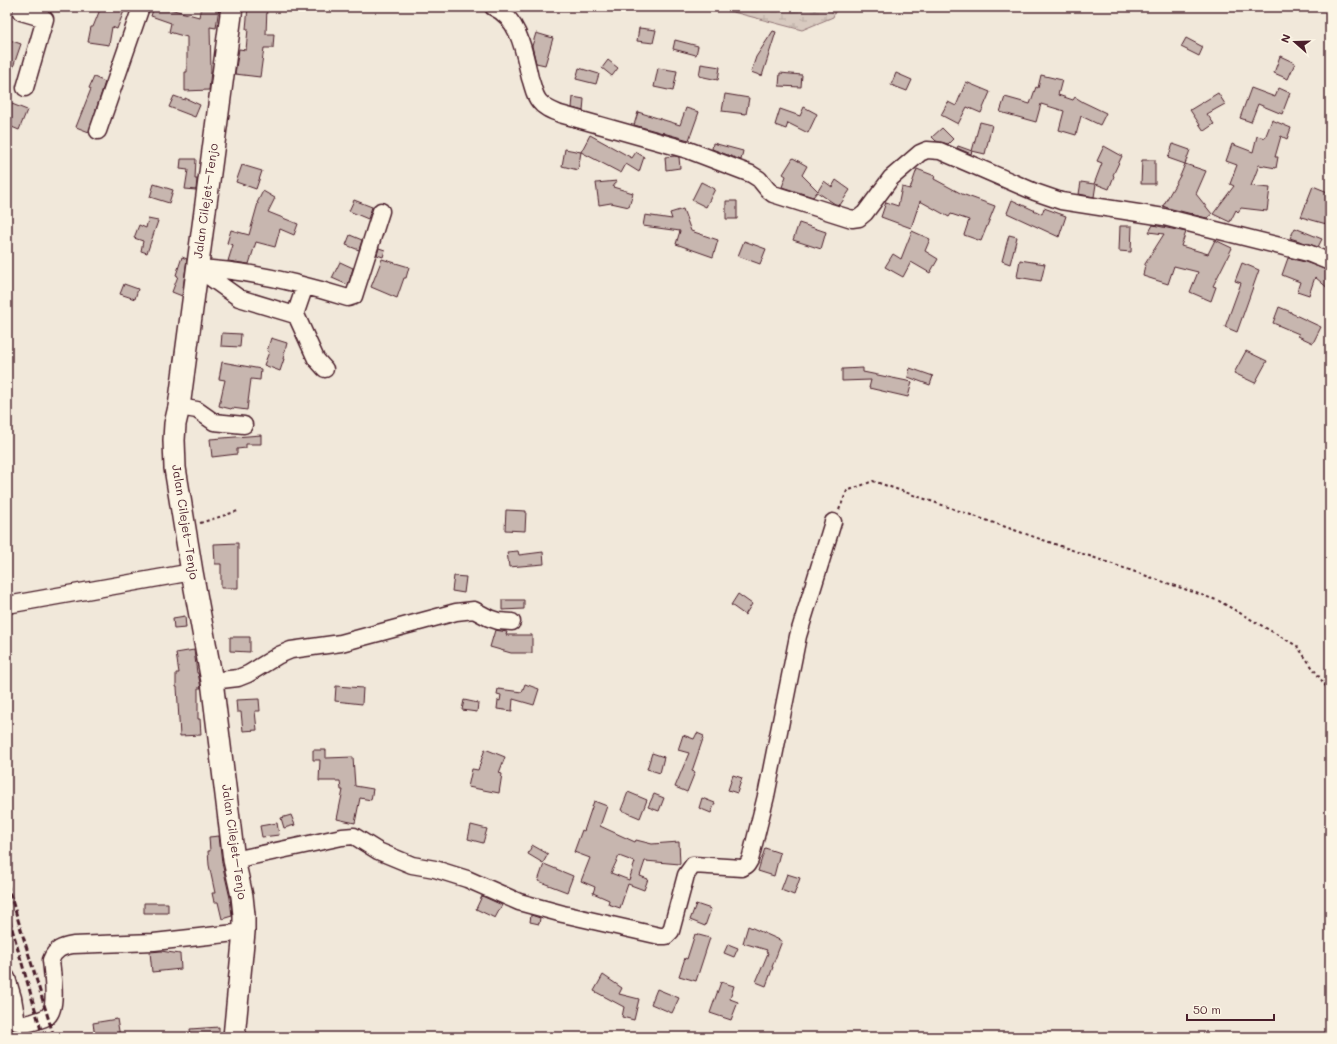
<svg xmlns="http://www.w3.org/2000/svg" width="1337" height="1044" font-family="Mali,sans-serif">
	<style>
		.wetland { fill: url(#wetland-marsh); stroke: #917476 }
		.building { fill: #c7b6af; stroke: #4a1f2b; fill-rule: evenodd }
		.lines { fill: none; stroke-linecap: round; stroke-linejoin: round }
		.minor-casing { stroke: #4a1f2b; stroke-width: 19 }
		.major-casing { stroke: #4a1f2b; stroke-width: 24 }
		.path { stroke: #4a1f2b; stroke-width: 2; stroke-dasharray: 3 3; stroke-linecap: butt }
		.minor { stroke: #fcf5e5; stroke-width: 16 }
		.major { stroke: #fcf5e5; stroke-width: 21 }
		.rail { stroke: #4a1f2b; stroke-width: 3; stroke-dasharray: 6 3; stroke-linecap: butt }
		.labels { text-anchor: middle; stroke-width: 3; stroke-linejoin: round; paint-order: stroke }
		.street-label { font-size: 12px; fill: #4a1f2b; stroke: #fcf5e5 }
	</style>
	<defs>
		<pattern id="wetland-marsh" width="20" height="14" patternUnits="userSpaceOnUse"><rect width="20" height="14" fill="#d8cac0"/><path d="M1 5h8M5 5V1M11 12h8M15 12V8" fill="none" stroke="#bbada5"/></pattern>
	</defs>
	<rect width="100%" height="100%" fill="#f1e8da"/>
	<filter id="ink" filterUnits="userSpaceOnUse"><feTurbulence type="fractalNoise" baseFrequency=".025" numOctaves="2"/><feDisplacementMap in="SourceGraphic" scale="8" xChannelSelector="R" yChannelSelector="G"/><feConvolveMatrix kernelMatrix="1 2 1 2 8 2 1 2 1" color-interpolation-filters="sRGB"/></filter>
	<g filter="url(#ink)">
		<path class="wetland" d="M714,7H837L833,17L802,30Z"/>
		<path class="building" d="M101,7H111L124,11L117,29L112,27L109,45L88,42L91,27H93Z
			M154,7H170V9L199,17L201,7L219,8L216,28L210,27L211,71L209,90L185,91V72H187V37L169,32L171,23L151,16Z
			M248,7H267L266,34H274L273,48H264L260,77L235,74L239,49L246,50L248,29H246Z
			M639,28L656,30L653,43L637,41Z
			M773,31L776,32L762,76L751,72L756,57Z
			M536,33L553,38L545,65L536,63L532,46Z
			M1186,38L1203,47L1199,56L1181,47Z
			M7,39L21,44L9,79H7Z
			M675,40L698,46L696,55L673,49Z
			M1280,56L1295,63L1288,79L1274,73Z
			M608,60L618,68L612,76L602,68Z
			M701,64L720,67L718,80L699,76Z
			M579,68L599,74L596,84L576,79Z
			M658,68L677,71L673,91L654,87Z
			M780,73L802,75L801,87L779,86Z
			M896,73L912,80L907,91L891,85Z
			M1041,75L1062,80L1058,95L1073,100L1075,97L1083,102L1106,113L1100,125L1081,116L1076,135L1059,130L1064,111L1041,104L1036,122L1000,112L1005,97L1030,104L1036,87L1038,88Z
			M94,77L105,82L89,132L76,127L91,89L89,88Z
			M966,82L990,92L981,113L967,107L958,124L941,115L948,102L956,106Z
			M1251,88L1275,97L1279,88L1290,93L1282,114L1258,104L1251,122L1240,118Z
			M1218,93L1225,104L1207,114L1214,124L1204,131L1190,110Z
			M725,94L749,98L746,114L722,111Z
			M174,96L185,100V98L200,105L195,117L169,107Z
			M573,97L584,99L583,111L572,108Z
			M7,102L27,110L19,130L7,125Z
			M804,107L817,114L808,133L788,123L786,129L775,125L780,109L800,116Z
			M686,108L699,112L689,140L663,133V132V133L634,125L638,112L680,125Z
			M1272,120L1291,128L1287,139L1281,136L1275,157H1278L1276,168L1259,165L1251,186L1270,188L1267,211L1241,208L1238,212L1236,210L1230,222L1213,214L1234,186L1230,184L1237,165L1226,161L1232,144L1253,152L1257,136L1265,138Z
			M980,122L992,125L985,154L972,151Z
			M942,128L953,139L948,144L936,141L932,137Z
			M590,135L632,158L636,152L644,157L639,172L626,164L621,173L581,152L578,170L562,166L565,149L581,152Z
			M713,143L743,151L741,160L712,149Z
			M1173,144L1190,150L1185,164L1168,158Z
			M958,146L972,151L971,154L957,148Z
			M1104,146L1122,156L1113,175L1114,176L1109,189L1096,184L1094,197L1079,194L1081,182L1094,184L1102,163L1097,161Z
			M675,156L679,157L680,168L666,170L665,157Z
			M793,158L807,166L802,175L818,191L824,181L832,187L836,180L850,190L840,205L835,204L817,192L813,197L782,187L786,176L783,174Z
			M181,159H196L195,179H197L196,190L185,189L188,170L180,169Z
			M1142,160H1155V184H1141Z
			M1185,164L1206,171L1196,194L1212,214L1207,218L1194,215L1192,213V214L1168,208L1163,206L1181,174Z
			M242,165L262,171L256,189L236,182Z
			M917,169L935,176L934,179L962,194L995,206L981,241L964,235L969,220L951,214L949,217L920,201L911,228L881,217L886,202L898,206L902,187L910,189Z
			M617,181L613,187L633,193L629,207L611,203L599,205L596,183Z
			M701,182L715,189L706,207L692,200Z
			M154,184L173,190L169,203L150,197Z
			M1313,186L1330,193V225L1301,217Z
			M263,191L275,198L268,212L298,224L294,235L280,229L275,247L256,242L249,264L228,261L233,245L227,243L231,230L249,235L258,203H257Z
			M354,200L372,207L368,219L349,211Z
			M1012,200L1042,214L1044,208L1066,216L1059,237L1007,213Z
			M726,201H737V219H726Z
			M683,209L691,231L718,240L713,257L676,244L680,231L643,226L645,215L672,219L670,213Z
			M148,219L158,221L147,253L141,251L143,241L134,238L139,225L146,228Z
			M799,223L826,232L821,249L793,240Z
			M1153,225L1186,232L1181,246L1208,254L1215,240L1232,248L1213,286L1216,287L1211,301L1190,292L1198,272L1174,266L1168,284L1143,276L1145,264L1164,234L1149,232Z
			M1120,226H1132L1131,252L1119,251Z
			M1295,228L1322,239L1318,247L1290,238Z
			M912,231L930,239L925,251L938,259L930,273L911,262L903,277L885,267L893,254L901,259Z
			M350,235L362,240L359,250L346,245Z
			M1009,235L1017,237L1010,264L1002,261Z
			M744,241L766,249L760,264L738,256Z
			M379,248L385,250L383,257L377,255Z
			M182,257L187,259L182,296L172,292L178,276L176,275Z
			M1288,258L1305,262L1330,271V290L1315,277L1309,295L1297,291L1300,282L1282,275Z
			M382,259L409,267L406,278H404L397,298L371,287Z
			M1020,260L1045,264L1041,281L1017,277Z
			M340,262L353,268L348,285L332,278Z
			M1242,263L1259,270L1237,332L1225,327L1241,283L1235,281Z
			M124,284L138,289L135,299L120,294Z
			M1279,307L1291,312V313L1321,327L1313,343L1298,336L1299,334L1273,323Z
			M222,333L241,334L240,347L221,346Z
			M271,338L287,343L283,359H284L280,371L264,365L269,352L267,351Z
			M1246,351L1267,361L1255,383L1234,373Z
			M222,362L261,369L260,380L251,379L247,410L232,408L231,409L219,406L225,380L219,379Z
			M863,368V372L912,382L908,397L869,388L871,380L842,381V369Z
			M910,368L933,376L930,385L908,377Z
			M261,435V444H246V448L237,449V454L212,457L210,439Z
			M506,510L526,511L525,531L505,530Z
			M238,543V588H221V564H215L214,544Z
			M518,551L519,555L543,552L544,564L509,567L507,552Z
			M454,576L466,577L464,593L452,591Z
			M738,594L752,604L745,615L731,605Z
			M502,600H524V609L502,610Z
			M185,616L186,628L174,629L173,618Z
			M495,630L507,632L506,635H532V653H511L490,647Z
			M230,637H250V652L230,651Z
			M194,650L197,673H198L201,688H198V719H200L201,735L180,736L177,687H176V673H179L176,653Z
			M525,684L539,689L534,705L513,699L512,711L497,709L498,700L500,701L501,695L497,694L498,689L522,692Z
			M336,686L363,688L362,704L335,701Z
			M259,699L260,711H255L257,730L243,731L241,712H237L236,700Z
			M464,700L478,703L477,712L462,710Z
			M697,733L704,736L692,771L695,772L687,792L675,787L689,753L678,750L683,735L694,739Z
			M485,749L505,757L499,773L502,774L499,793L468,787L472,769L478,770Z
			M313,750H326V758L353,757L355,786L373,789L371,800L360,798L355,823L337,819L343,790H341L340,781H319L320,760H313Z
			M652,753L664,757L660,773L647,769Z
			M733,775L742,778L737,793L728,790Z
			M628,792L647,800L640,818L621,810Z
			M654,794L664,798L659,811L648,807Z
			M702,798L715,803L711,813L699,808Z
			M594,801L607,806L600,826L635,842L636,840L652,844L679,842L680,864L645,861L640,876L648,879L644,890L628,884L620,908L608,904L609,900L593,893L595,887L581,881L590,858L574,852L582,830L584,831ZM619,856L635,862L629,880L611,873Z
			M291,815L295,825L284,828L281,818Z
			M277,823L279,835L262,837L260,826Z
			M471,825L487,829L483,843L468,839Z
			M219,836L222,863L230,898L232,916L222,919L218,902H214L212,893H215L209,865L208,851H210L209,837Z
			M532,845L548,854L543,863L528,854Z
			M765,848L780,853L774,876L758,871Z
			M544,864L573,876L567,892L538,881Z
			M787,874L800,878L794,895L781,890Z
			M482,896L502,905L495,918L476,909Z
			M144,903H168V913H144Z
			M696,904L711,909L705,926L690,920Z
			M531,915L540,918L539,924L530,922Z
			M748,926L782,941L772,967H773L766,986L756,982L768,953L766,952L767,950L743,943Z
			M695,934L710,938L696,981L679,976L685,958L687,959Z
			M728,944L738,948L734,957L724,953Z
			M161,951L180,954L181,969L152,972L150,952Z
			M603,975L622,988L619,994L639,999L634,1020L622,1017L624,1007L594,991Z
			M721,982L734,986L730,999L738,1002L731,1020L710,1013Z
			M657,989L679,998L672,1013L651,1004Z
			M117,1019L120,1037H95L93,1023Z
			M219,1027V1037H191L190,1029Z"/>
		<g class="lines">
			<g class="minor-casing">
				<path id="minor" d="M493,7C520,19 524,53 530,78C533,86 534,95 539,101C544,108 553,111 560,114L688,150L751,174L759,179L768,190L773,194L852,219L859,218L865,213L891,178L920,153L927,150L940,151L1035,192L1061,201L1164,217L1308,253L1330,262
					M21,12L45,19L25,88
					M98,131L141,7
					M197,268C247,270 300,283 348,298L354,296L381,211
					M197,268L239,298L295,315L297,317L316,359L325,369
					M295,315L305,286
					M179,407L197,410L214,422L244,425
					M7,605L192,572
					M212,681L238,678L248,674L279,655L291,650L341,643L456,612L474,610L489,618L498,621L512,622
					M234,860L342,837L354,836L378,851L412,865L435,869L467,879L519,902L563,914L660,936H666L671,931L686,875L693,865L742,868L747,865L750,860L766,796L798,636L833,522
					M7,978L13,998L17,1022
					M7,1016C21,1024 24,1026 39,1020C42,1019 46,1018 48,1016C58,1007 52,973 51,960C55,949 62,947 73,945L154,942L244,932"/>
			</g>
			<g class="major-casing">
				<path id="major" d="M232,7L179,407L175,424L174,440L175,468L192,572L212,681L234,860L242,896L244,915V932L234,1037"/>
			</g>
			<path class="path" d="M839,510L847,491L873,481L1219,601L1297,646L1330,692
				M200,523L238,511
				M1330,889L1328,891L1330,903"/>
			<use href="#minor" class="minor"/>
			<use href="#major" class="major"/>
			<path class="rail" d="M7,884L54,1037
				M7,911L43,1037"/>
		</g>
	</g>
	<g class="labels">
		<g class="street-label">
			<text transform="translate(206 201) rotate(-82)" y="4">Jalan Cilejet–Tenjo</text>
			<text transform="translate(185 522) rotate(81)" y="4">Jalan Cilejet–Tenjo</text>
			<text transform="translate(234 842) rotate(82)" y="4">Jalan Cilejet–Tenjo</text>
		</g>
	</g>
	<rect width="1337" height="1044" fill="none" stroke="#fcf5e5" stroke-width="24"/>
	<rect x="12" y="12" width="1313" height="1020" fill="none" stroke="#4a1f2b" stroke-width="1.5" filter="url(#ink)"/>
	<g transform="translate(1295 42) rotate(290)" stroke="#fcf5e5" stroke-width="3" paint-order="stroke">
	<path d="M0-3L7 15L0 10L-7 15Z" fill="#4a1f2b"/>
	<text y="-6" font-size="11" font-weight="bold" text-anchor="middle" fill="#4a1f2b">N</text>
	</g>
	<path d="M1187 1014v6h87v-6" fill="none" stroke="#4a1f2b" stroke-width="2"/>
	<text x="1193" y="1014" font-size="12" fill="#4a1f2b" stroke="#fcf5e5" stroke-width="3" paint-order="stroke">50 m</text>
</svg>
